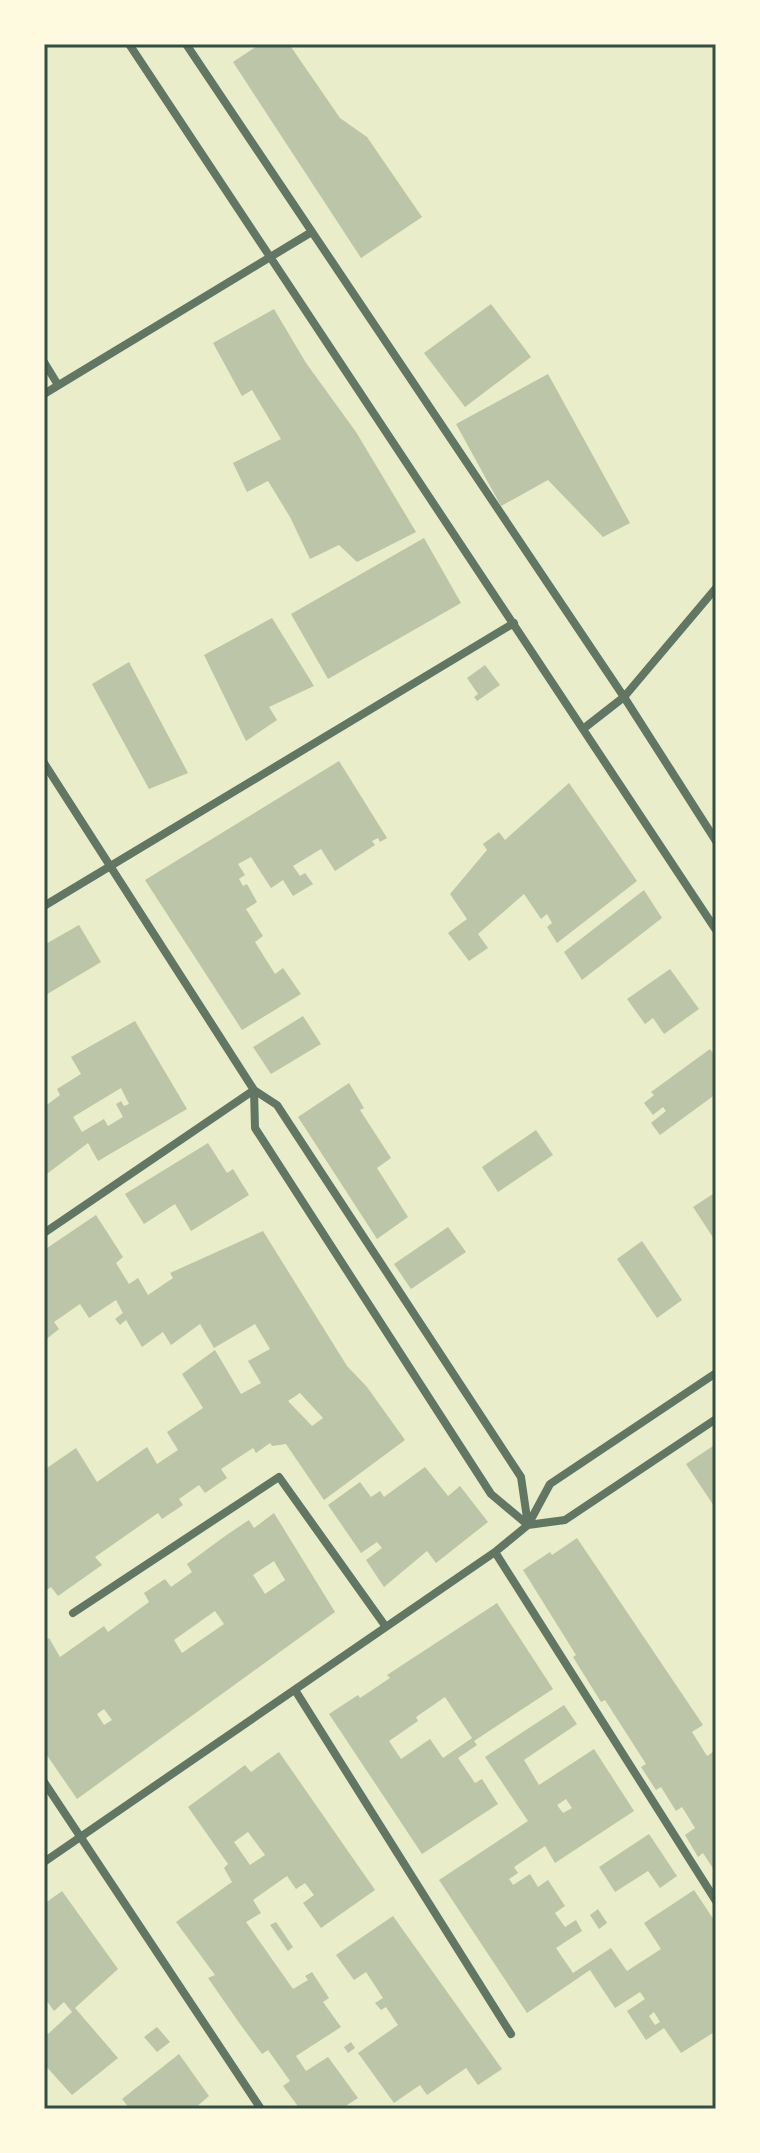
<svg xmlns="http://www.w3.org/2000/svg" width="760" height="2153" font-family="Barlow,sans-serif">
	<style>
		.building { fill: #bcc5a7; fill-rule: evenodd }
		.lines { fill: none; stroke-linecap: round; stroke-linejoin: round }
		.minor { stroke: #617663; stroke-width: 8 }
		.neatline { fill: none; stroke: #344e41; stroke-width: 3 }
	</style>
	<rect width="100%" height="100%" fill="#e9edc9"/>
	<path class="building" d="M260,44H289L340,118L367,137L422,217L361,258L233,62Z
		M491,304L531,357L465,407L424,353Z
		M274,309L306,363L356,432L416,532L357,562L339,545L310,559L290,517L268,481L247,492L233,463L281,439L252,390L242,396L213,343Z
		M548,374L630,523L603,537L548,480L501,506L456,424Z
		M424,538L461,603L328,679L291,614Z
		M272,618L314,686L269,707L277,720L246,741L204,655Z
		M129,662L188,773L149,789L92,684Z
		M485,665L500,685L477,701L474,697L478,694L467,678Z
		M339,761L387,838L380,842L378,838L372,841L375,845L335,871L321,849L293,866L300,876L305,873L313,884L293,896L283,880L271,888L251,857L238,864L245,875L239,879L243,886L247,884L257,902L246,909L263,936L255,942L275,974L283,968L301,994L242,1030L145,880Z
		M569,783L637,881L557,943L547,927L552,923L547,914L541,919L524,894L478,934L488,948L469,961L448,933L467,919L450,894L487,850L483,844L499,832L505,840Z
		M644,890L662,918L582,980L564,952Z
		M79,925L101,962L44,996V945Z
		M670,969L699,1009L664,1034L653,1018L645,1024L627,999Z
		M303,1016L321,1044L271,1074L253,1047Z
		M135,1021L187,1109L98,1161L88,1143L44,1176V1107L60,1095L57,1089L81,1074L71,1057ZM121,1088L129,1104L124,1106L121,1101L116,1104L123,1117L108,1126L104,1119L82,1132L73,1117Z
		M710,1049L716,1057V1094L660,1135L651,1123L666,1111L663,1107L653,1115L644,1103L654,1095L651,1092Z
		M349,1083L364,1108L360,1110L391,1158L377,1168L408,1217L377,1239L298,1117Z
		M536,1130L553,1155L498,1192L482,1167Z
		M208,1143L227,1173L233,1169L249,1195L191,1231L175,1204L144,1224L125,1194Z
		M716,1192V1242L693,1207Z
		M96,1215L123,1257L116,1263L129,1284L138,1278L148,1295L173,1278L170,1273L263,1231L347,1366L367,1387L405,1440L324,1500L286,1444L272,1446L270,1443L256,1453L253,1448L221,1469L227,1478L205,1493L199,1485L179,1499L183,1505L162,1519L158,1513L95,1557L102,1565L58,1596L51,1587L44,1592V1470L76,1448L97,1482L147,1447L157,1464L178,1450L167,1432L203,1408L182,1374L215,1350L241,1394L261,1383L248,1361L270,1349L255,1324L214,1348L200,1324L171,1345L163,1332L142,1347L126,1320L120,1325L115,1319L123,1313L116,1300L89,1318L80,1304L54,1322L59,1329L44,1341V1250ZM300,1393L323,1418L312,1426L288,1401Z
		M448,1227L466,1252L411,1289L394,1264Z
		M642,1241L682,1300L657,1318L617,1259Z
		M716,1444V1509L686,1464Z
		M425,1467L448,1496L460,1486L488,1522L436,1563L427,1551L384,1587L366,1560L382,1548L377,1542L361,1553L328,1505L360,1482L371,1497L380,1491L384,1497Z
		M274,1513L335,1612L77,1799L44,1751V1641L49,1638L60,1657L104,1626L108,1632L149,1602L144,1593L165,1579L171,1587L192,1572L187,1564L228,1534L249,1520L254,1528ZM274,1561L285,1580L265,1594L253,1575ZM215,1611L224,1624L182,1653L174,1640ZM104,1709L112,1720L104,1725L97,1714Z
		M577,1538L703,1725L692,1732L707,1756L716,1750V1783L713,1785L716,1790V1873L703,1853L698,1857L685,1835L695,1828L682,1807L676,1811L661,1787L656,1790L641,1767L646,1764L605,1700L601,1702L573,1657L576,1655L523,1570L550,1552L552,1555Z
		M497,1603L553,1689L474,1741L477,1745L458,1758L475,1783L482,1779L498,1804L422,1854L329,1714L358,1695L360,1698L390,1678L387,1675ZM445,1697L472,1738L443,1758L430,1739L401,1759L389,1741L418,1721L416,1717Z
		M564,1705L577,1724L524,1760L539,1785L594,1749L634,1811L555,1863L545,1846L514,1867L518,1873L509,1879L513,1885L530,1874L538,1887L548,1880L565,1906L555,1913L565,1927L576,1920L582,1931L556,1948L573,1973L611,1948L627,1971L661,1949L644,1923L694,1890L716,1923V2031L681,2053L664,2028L646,2040L627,2011L645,1999L640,1992L615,2008L590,1970L527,2013L439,1880L528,1821L485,1757ZM566,1799L572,1808L563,1813L557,1805ZM654,2012L660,2022L655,2025L649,2016Z
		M279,1752L375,1890L321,1928L303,1903L314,1895L305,1883L296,1889L287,1876L253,1900L261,1913L246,1922L293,1989L308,1980L305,1976L312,1972L329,1998L323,2002L341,2027L296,2056L306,2071L328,2057L358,2098L341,2109H300L283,2086L290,2081L268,2050L262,2054L240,2024L208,1978L215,1975L176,1922L232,1882L224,1868L228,1864L188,1807L245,1765L251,1772ZM248,1832L265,1855L250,1865L234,1842Z
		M649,1834L677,1876L660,1888L648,1871L615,1892L599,1867Z
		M62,1891L118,1969L75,2008L118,2058L72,2095L44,2064V2029L48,2034L72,2012L64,2002L54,2011L44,1997V1904Z
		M598,1909L607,1923L599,1929L590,1915Z
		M393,1916L502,2069L478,2085L466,2068L427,2095L420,2085L394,2103L358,2053L398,2025L386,2007L381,2010L375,2003L383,1998L366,1972L354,1980L336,1955Z
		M276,1922L293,1947L288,1951L270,1925Z
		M157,2027L170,2042L157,2052L144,2037Z
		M351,2042L355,2048L348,2053L344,2047Z
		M179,2054L209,2096L194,2109H130L122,2099Z"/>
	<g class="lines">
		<path class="minor" d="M129,44L716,930
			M186,44L624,697L716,841
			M44,362L58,385
			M44,394L310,233
			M583,729L624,697L716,588
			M44,763L254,1090L277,1105L521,1477L528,1525L491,1494L255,1128L254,1090
			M44,906L514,623
			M44,1233L254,1090
			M528,1525L565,1520L716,1419
			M495,1552L716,1901
			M73,1613L279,1477L386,1627
			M295,1690L511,2034
			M44,1782L261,2109
			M44,1862L495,1552L528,1525L550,1484L716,1373"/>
	</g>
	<rect width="760" height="2153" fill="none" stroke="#fefae0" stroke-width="92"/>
	<rect x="46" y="46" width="668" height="2061" class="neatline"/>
</svg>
